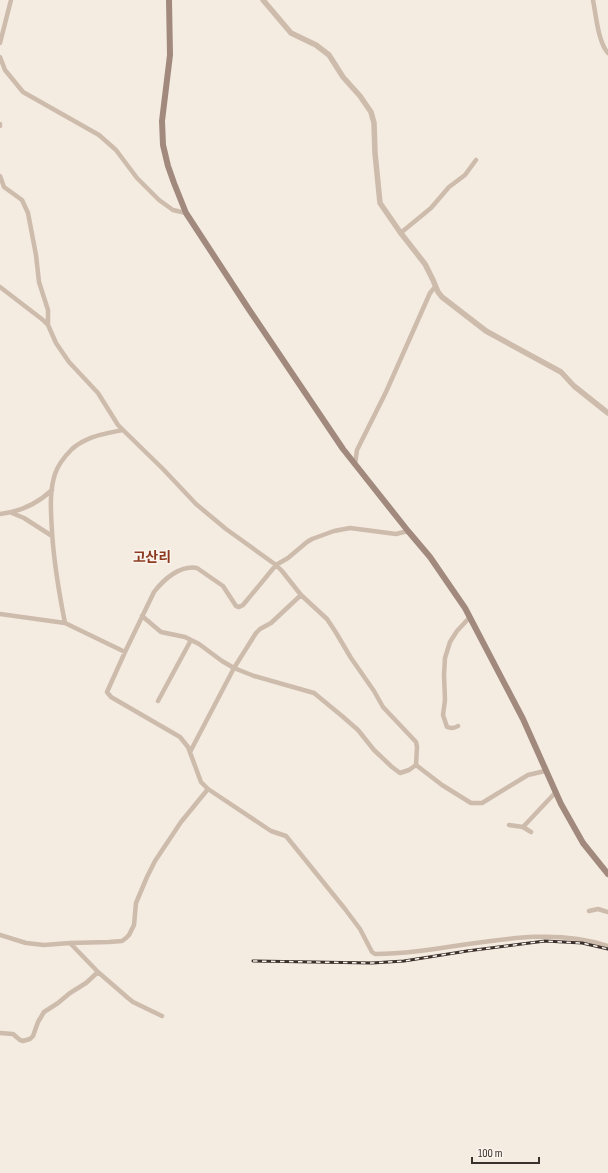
<svg xmlns="http://www.w3.org/2000/svg" width="608" height="1173" font-family="'Sofia Sans Condensed','Noto Sans KR',sans-serif">
	<style>
		.lines { fill: none; stroke-linecap: round; stroke-linejoin: round }
		.minor { stroke: #cdbbac; stroke-width: 4.5 }
		.tertiary { stroke: #cdbbac; stroke-width: 5.5 }
		.secondary { stroke: #a18a7d; stroke-width: 6 }
		.rail-casing { stroke: #3b302b; stroke-width: 3 }
		.rail { stroke: #fbf5ee; stroke-width: 1.5; stroke-dasharray: 4.5; stroke-linecap: butt }
		.labels { text-anchor: middle; stroke-width: 3; stroke-linejoin: round; paint-order: stroke }
		.quarter-label { font-size: 14px; font-weight: bold; fill: #8c3b22; stroke: #fbf5ee }
	</style>
	<rect width="100%" height="100%" fill="#f4ebe1"/>
	<g class="lines">
		<path class="minor" d="M593,0C596,15 598,42 608,53
			M0,43L11,0
			M0,57L5,70L23,92L99,135L116,150L137,178L159,200L173,210L186,213
			M0,124V126
			M0,176L4,187L22,200L28,213L36,255L39,282L48,310V325L56,343L69,362L98,393L118,425L123,430L163,469L196,504L226,529L276,565L282,571L301,595L327,619L335,631L351,658L374,691L383,707L416,742L417,747L416,765L409,770L400,773L392,767L374,750L358,730L342,716L314,693L254,676L234,668L222,661L199,644L185,637L161,632L142,616
			M400,232L403,231L431,208L449,187L465,175L476,160
			M0,287L43,320L48,325
			M355,464L357,450L386,392L430,293L435,287
			M12,513L24,518L52,536
			M0,514C19,512 38,503 52,490
			M408,531L396,534L350,528L334,531L312,539L307,542L288,558L276,565L243,605L239,607L236,606L223,586L197,568C180,565 164,579 154,592L125,652L107,692L111,697L180,737L188,747L201,782L208,789L271,831L286,836L345,909L360,929L372,952L375,954C452,954 533,921 608,946
			M0,614L65,623L125,652
			M65,623C59,593 54,563 52,532C51,513 49,492 55,474C58,465 65,456 72,449C87,436 104,434 123,430
			M158,701L191,640
			M458,726C455,728 452,729 447,727L443,715L445,700L444,675L445,658L450,642L457,631L470,617
			M190,752L234,668L256,633L260,629L271,623L301,595
			M416,765L442,785L471,803H482L528,775L545,771
			M509,825L523,827L555,793
			M523,827L531,832
			M589,911L598,909L608,912
			M0,935L26,943L44,945L70,943L109,942L122,941L126,938L129,935L134,925L136,903L147,877L155,861L181,822L208,789
			M70,943L98,972L128,998L133,1002L162,1016
			M0,1033L13,1034L20,1040L23,1041L30,1039L33,1036L38,1022L44,1012L58,1003L70,993L86,983L98,972"/>
		<path class="tertiary" d="M263,0L291,33L316,45L329,55L343,77L360,96L371,112L374,123L375,153L380,203L400,232L425,264L433,280L438,292L442,297L486,331L561,372L574,386L608,413"/>
		<path class="secondary" d="M169,0L170,55L162,121L163,145L168,166L174,183L186,213L248,308L343,449L408,531L430,557L465,608L523,719L561,804L583,843L608,874"/>
		<g class="rail-casing">
			<path id="rail" d="M253,961L372,963L404,961L467,951L545,941L582,943L608,949"/>
		</g>
		<use href="#rail" class="rail"/>
	</g>
	<g class="labels">
		<g class="quarter-label">
			<text x="152" y="562">고산리</text>
		</g>
	</g>
	<path d="M472 1157v6h67v-6" fill="none" stroke="#3b302b" stroke-width="2"/>
	<text x="478" y="1157" font-size="12" fill="#3b302b" stroke="#fbf5ee" stroke-width="3" paint-order="stroke">100 m</text>
</svg>
